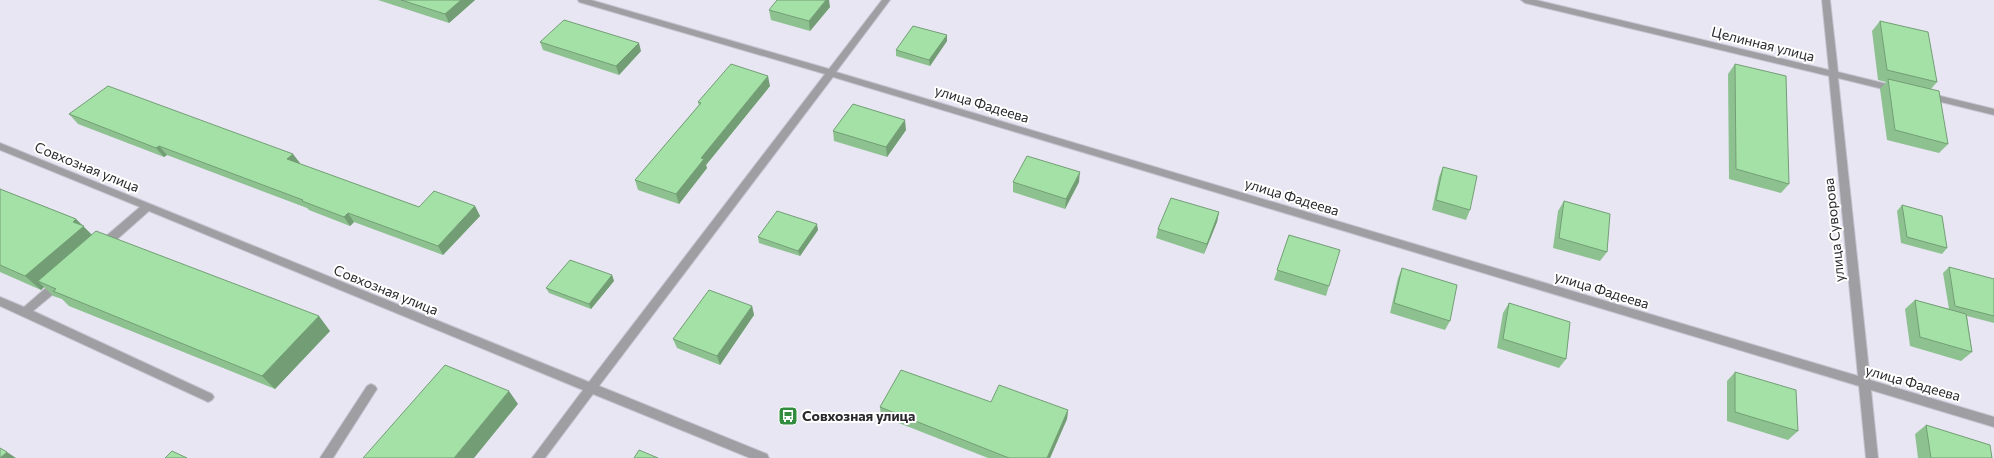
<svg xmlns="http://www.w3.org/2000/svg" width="1994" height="458" font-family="Commissioner,sans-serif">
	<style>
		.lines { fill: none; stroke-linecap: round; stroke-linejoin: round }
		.minor-casing { stroke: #c6c4d0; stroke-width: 2 }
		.minor { fill: #9f9ea3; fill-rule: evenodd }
		.wall { fill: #8dc290 }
		.shaded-wall { fill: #739e75 }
		.building { fill: #a4e1a7; stroke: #739e75 }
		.labels { text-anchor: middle; stroke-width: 4; stroke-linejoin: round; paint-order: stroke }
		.street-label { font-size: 14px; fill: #2a2a2e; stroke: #fff }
		.poi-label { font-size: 14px; font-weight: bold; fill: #2a2a2e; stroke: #fff; text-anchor: start }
	</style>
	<rect width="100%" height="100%" fill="#e8e6f3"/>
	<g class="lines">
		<g class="minor-casing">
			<path id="minor" d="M578,0H591L829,69L882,0H890L836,72L1858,376L1829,76L1525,3L1521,0H1536L1829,70L1822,0H1830L1838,72L1895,86L1899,89L1895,92L1838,78L1870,380L1994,417V427L1871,390L1878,458H1866L1859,386L833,77L599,386L767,454L769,458H750L593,394L545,458H532L583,390L149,211L106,249H98L97,246L98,243L140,207L0,150V143L589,382L825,74L579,2Z
				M1928,93L1994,109V115L1925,98L1924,96L1925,94Z
				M59,279L63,280L64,283L63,286L33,311L212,394L214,397L212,400L208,402L204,400L0,306V297L24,307L55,280Z
				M371,384L375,386L377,389L375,392L333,458H320L367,386Z"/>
		</g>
		<use href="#minor" class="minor"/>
	</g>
	<path class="wall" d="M378,0H475L449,23Z
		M830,7L810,31L771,20L769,10Z
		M1880,21L1937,82L1931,89L1948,144L1939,153L1887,140L1880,89L1886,82L1878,80L1872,31Z
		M947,35V41L930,66L896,56V50Z
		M540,42L641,51L619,75L543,50Z
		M1735,64L1789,184L1781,193L1729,179L1728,74Z
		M770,86L706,165L707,168L679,204L638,190L635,180L699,105L698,102Z
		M69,114L293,154L299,164L419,207L475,206L480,216L443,255L354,222L350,226L309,210L307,208L167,155L164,157L78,124Z
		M906,130L887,157L834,141L833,131Z
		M1443,167L1470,210L1466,220L1432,210L1439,177Z
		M1013,182H1079L1065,209L1013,192Z
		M0,189L76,219L92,235L330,331L275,389L69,306L62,299L53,296L44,287L41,290L0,272Z
		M1564,201L1607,252L1600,261L1553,248L1558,211Z
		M1902,205L1947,248L1942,254L1901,243L1897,211Z
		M1219,212L1217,222L1204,254L1156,238L1158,229Z
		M818,230L800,256L759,243L758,237Z
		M1289,235L1329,286L1326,296L1274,280Z
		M1949,267L1994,282V323L1967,316L1972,352L1961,361L1910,346L1905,309L1915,300L1949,309L1943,273Z
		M1402,268L1450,321L1445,330L1390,313L1398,278Z
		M612,275L614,281L591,309L549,293L546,288Z
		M1509,303L1566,359L1559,368L1497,348L1503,313Z
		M752,306L754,315L720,365L677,348L673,339Z
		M1735,372L1798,431L1788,440L1727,421V381Z
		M991,402L1068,410L1067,419L1050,458H988L881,416L880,407Z
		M1926,425L1992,458H1918L1915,434Z"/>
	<path class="shaded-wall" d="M461,0H475L449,23L445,14Z
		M826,0H829L830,7L810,31L809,21Z
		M947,35V41L930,66L929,60Z
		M639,43L641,51L619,75L616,66Z
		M768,76L770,86L706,165L707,168L679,204L676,194L701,158Z
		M905,120L906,130L887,157L886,147Z
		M159,146L167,155L164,157L156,148Z
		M293,154L300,163L294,168L287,159Z
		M1080,172L1079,182L1065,209L1066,199Z
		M475,206L480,216L443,255L438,246Z
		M1219,212L1217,222L1204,254L1207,244Z
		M348,213L354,222L350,226L344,217Z
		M76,219L98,241L38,281L44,287L41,290L25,276L73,222Z
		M817,224L818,230L800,256L798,251Z
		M612,275L614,281L591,309L589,304Z
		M752,306L754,315L720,365L717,356Z
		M319,316L330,331L275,389L262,376Z
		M509,391L518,404L474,458H454Z
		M1068,410L1067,419L1050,458H1047Z
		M7,452L16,458H0Z"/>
	<path class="building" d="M401,0H461L445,14Z
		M777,0H826L809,21L769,10Z
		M564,20L639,43L616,66L540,42Z
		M1880,21L1928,32L1937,82L1887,70Z
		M913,26L947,35L929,60L896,50Z
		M731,64L768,76L701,158L704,159L676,194L635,180L701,103L698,102Z
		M1735,64L1786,76L1789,184L1736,169Z
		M1888,79L1939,91L1948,144L1895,130Z
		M108,86L293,154L287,159L419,207L434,191L475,206L438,246L348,213L344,217L302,201L303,200L159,146L156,148L69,114Z
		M853,104L905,120L886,147L833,131Z
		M1027,156L1080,172L1066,199L1013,182Z
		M1443,167L1477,176L1470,210L1436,200Z
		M0,189L76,219L73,222L84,226L25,276L0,265Z
		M1171,198L1219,212L1207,244L1158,229Z
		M1564,201L1610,214L1607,252L1559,238Z
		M1902,205L1942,216L1947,248L1907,237Z
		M777,211L817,224L798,251L758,237Z
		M96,231L319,316L262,376L53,291L56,289L38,281Z
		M1289,235L1340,250L1329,286L1277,270Z
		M570,260L612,275L589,304L546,288Z
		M1949,267L1994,279V316L1955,306Z
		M1402,268L1457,285L1450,321L1394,303Z
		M709,290L752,306L717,356L673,339Z
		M1915,300L1966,314L1972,352L1920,337Z
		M1509,303L1570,322L1566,359L1503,339Z
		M445,365L509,391L454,458H363Z
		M901,370L991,402L999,385L1068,410L1047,458H1009L880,407Z
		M1735,372L1796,390L1798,431L1735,412Z
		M1926,425L1990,445L1992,458H1931Z
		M0,448L7,452L0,458Z
		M639,450L658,458H634Z
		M172,451L187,458H165Z"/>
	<defs>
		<g id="bus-square" transform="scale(1)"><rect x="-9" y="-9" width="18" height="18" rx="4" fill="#318c3e" stroke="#fff"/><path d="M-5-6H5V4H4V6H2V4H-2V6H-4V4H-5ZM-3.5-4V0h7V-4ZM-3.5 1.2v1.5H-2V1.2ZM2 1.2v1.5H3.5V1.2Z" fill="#fff"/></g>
	</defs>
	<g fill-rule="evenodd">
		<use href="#bus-square" x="788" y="416"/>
	</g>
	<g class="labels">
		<g class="street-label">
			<text transform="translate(1763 44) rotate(14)" y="5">Целинная улица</text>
			<text transform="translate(982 104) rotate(17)" y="5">улица Фадеева</text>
			<text transform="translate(87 167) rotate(22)" y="5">Совхозная улица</text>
			<text transform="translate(1292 197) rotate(17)" y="5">улица Фадеева</text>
			<text transform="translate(1834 230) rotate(-96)" y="5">улица Суворова</text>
			<text transform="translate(386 290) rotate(22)" y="5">Совхозная улица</text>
			<text transform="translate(1602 290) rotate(17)" y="5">улица Фадеева</text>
			<text transform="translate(1913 383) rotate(16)" y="5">улица Фадеева</text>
		</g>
		<g class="poi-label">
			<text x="802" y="421">Совхозная улица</text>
		</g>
	</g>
</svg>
